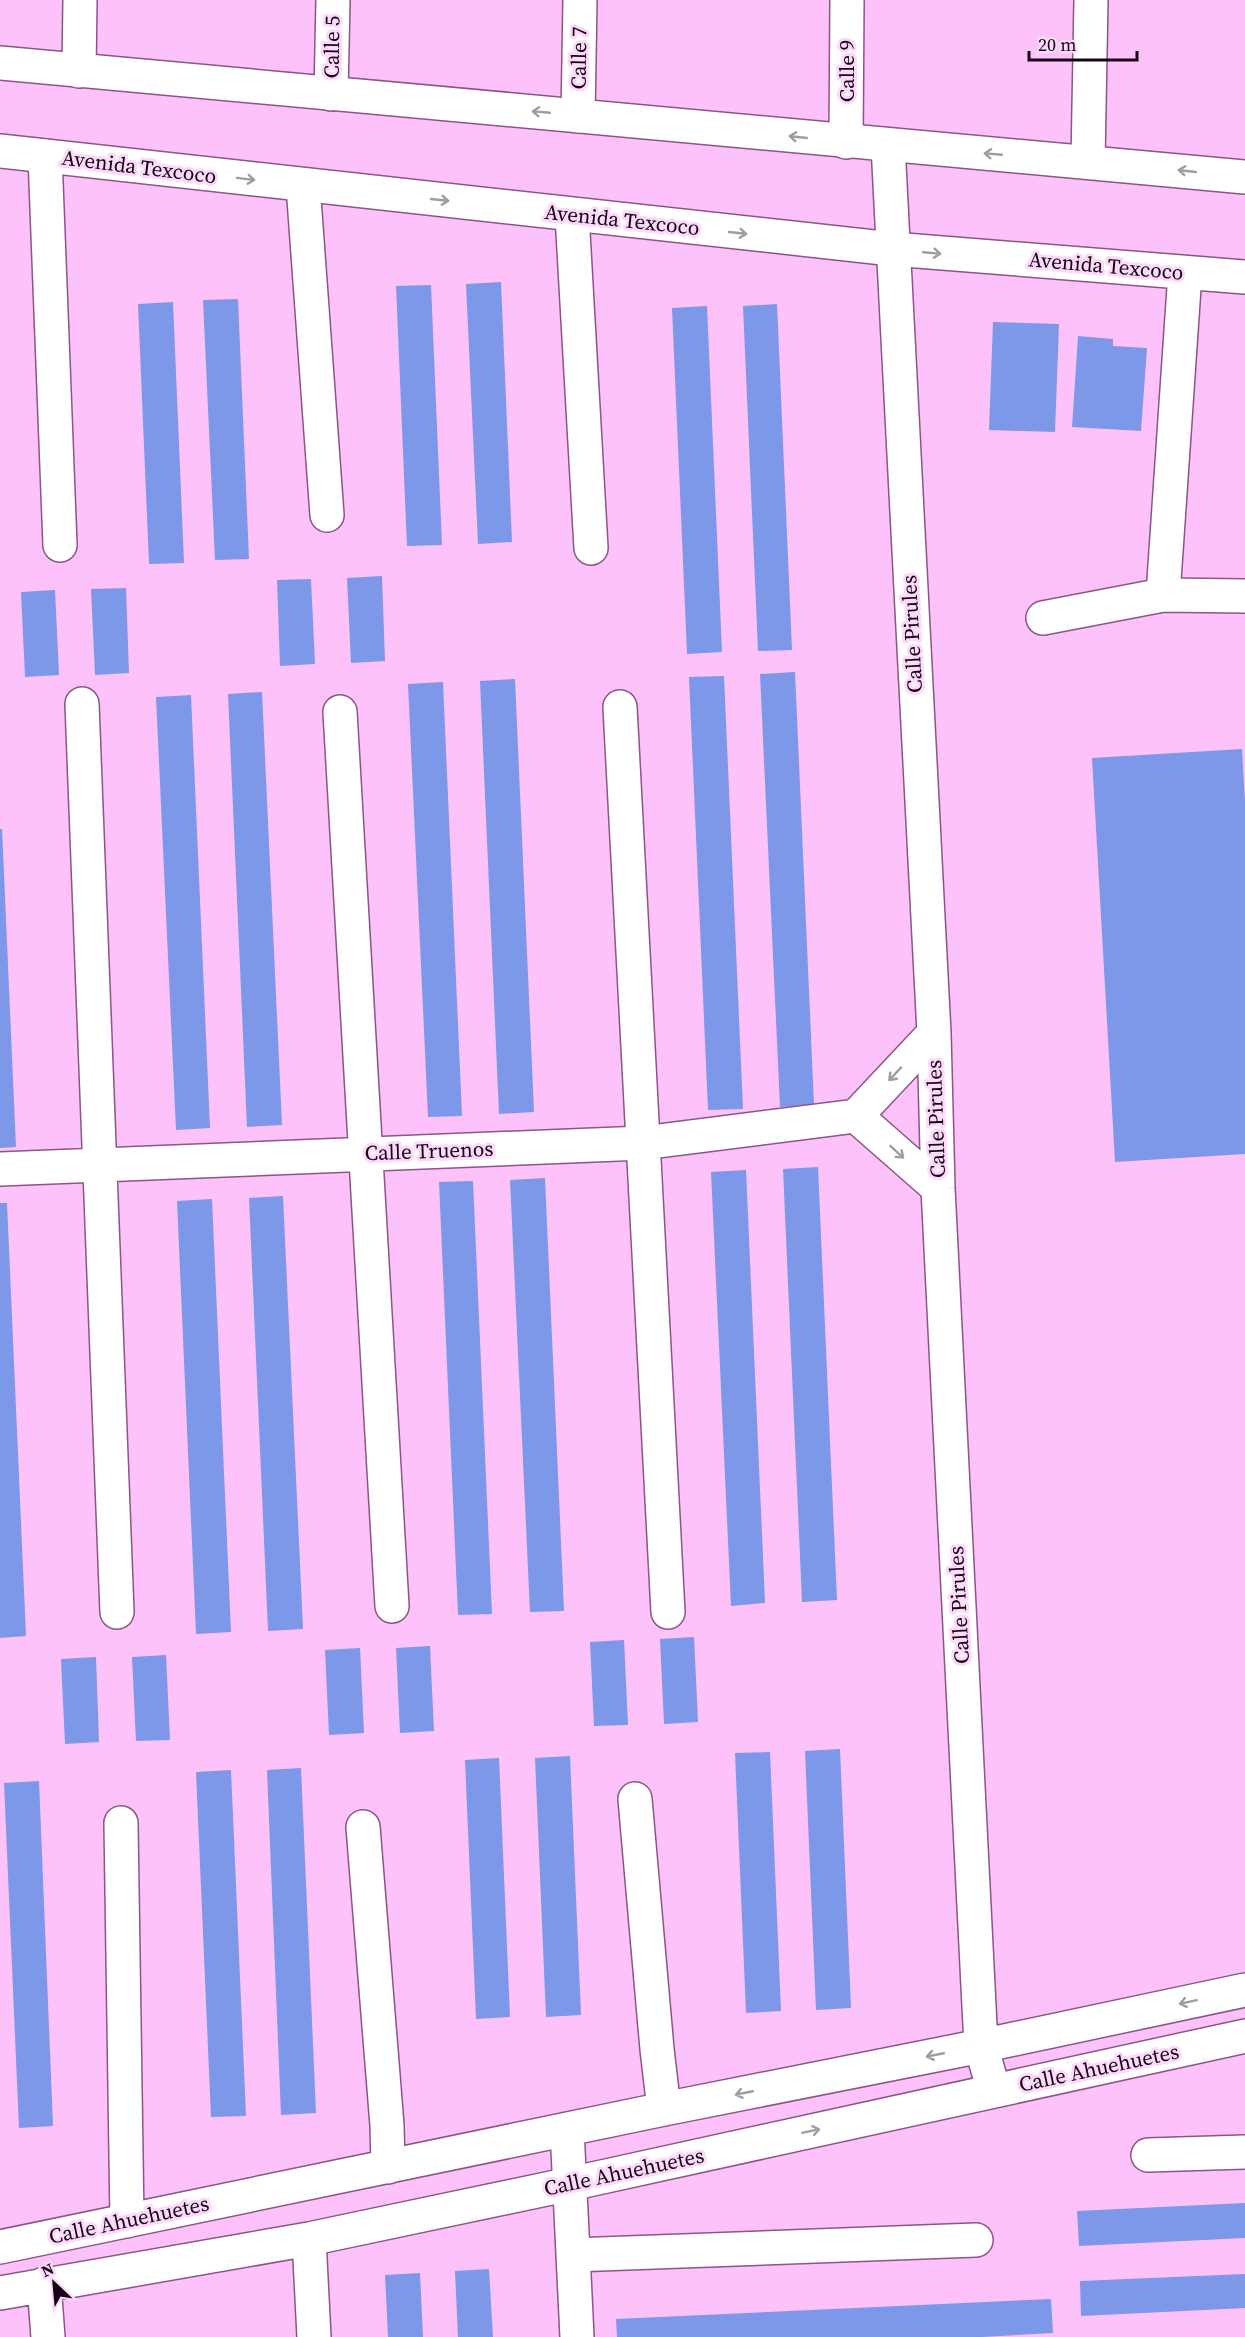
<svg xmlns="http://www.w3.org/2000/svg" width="1245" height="2337" font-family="'Source Serif 4',serif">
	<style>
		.building { fill: #7d98e9 }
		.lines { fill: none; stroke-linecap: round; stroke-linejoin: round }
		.minor-casing { stroke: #8a5687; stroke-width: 36 }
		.major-casing { stroke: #8a5687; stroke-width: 36 }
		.minor { stroke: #fff; stroke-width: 33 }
		.major { stroke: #fff; stroke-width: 33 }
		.oneway { stroke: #a29ba2 }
		.labels { text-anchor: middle; stroke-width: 6; stroke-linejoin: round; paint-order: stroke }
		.street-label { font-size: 21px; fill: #160416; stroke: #fdd9fa }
	</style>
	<rect width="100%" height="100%" fill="#fdc2f9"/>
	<path class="building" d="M501,282L512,542L478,544L466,284Z
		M431,285L442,545L407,546L396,286Z
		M238,299L249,559L215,560L203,300Z
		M173,302L184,563L149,564L138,304Z
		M777,304L792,650L758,651L743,306Z
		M707,306L722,652L687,654L672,308Z
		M993,322L1059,324L1055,432L989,430Z
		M1078,336L1113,339V346L1147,348L1141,431L1072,427Z
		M382,576L385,661L351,663L347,578Z
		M311,579L315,664L280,666L277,580Z
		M126,588L129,673L95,675L91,589Z
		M55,590L59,675L25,677L21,592Z
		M795,672L814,1105L780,1107L760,674Z
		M724,676L743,1109L708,1110L689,677Z
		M515,679L534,1112L499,1114L480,681Z
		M443,682L462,1116L428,1117L408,684Z
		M262,692L282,1125L247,1127L228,694Z
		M191,695L210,1128L176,1130L156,697Z
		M1242,749L1245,801V1154L1115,1162L1092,758Z
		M0,829H2L16,1147L0,1148Z
		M818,1167L837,1600L802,1602L783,1169Z
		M746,1170L765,1603L731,1606L711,1172Z
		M545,1178L564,1611L530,1612L510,1180Z
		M473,1181L492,1614L458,1615L439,1182Z
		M283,1196L303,1629L268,1631L249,1198Z
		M212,1199L231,1632L196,1634L177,1201Z
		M0,1203H7L26,1636L0,1638Z
		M694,1637L698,1722L664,1724L660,1639Z
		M624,1640L628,1725L594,1726L590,1642Z
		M430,1646L434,1731L400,1733L396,1648Z
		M360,1648L364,1733L329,1735L325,1650Z
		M166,1655L170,1740L136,1741L132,1657Z
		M96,1657L99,1742L65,1744L61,1659Z
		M840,1749L851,2008L816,2010L805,1751Z
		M770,1752L781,2011L746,2013L735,1753Z
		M570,1756L581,2015L546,2017L535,1758Z
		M499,1758L510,2017L476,2019L465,1760Z
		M301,1768L316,2113L281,2115L267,1770Z
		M231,1770L246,2116L211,2117L196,1772Z
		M39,1781L53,2126L19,2128L4,1783Z
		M1245,2203V2238L1079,2246L1077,2211Z
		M489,2269L493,2337H458L455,2271Z
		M420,2273L423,2337H388L385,2275Z
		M1245,2274V2308L1081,2316L1080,2281Z
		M1051,2299L1053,2333L982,2337H617L616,2319Z"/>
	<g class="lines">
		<g class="minor-casing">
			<path id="minor" d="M79,71L80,0
				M331,94L333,0
				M578,116L580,0
				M846,142L847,0
				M888,145L934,1033L938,1188L981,2046L994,2091
				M45,156L60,545
				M1088,161L1091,0
				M303,185L327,515
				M572,215L591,548
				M1185,273L1163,595L1245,596
				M1043,618L1163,595
				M82,704L117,1612
				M620,707L668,1612
				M340,712L392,1606
				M856,1116L938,1188
				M0,1169L643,1143L856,1116L934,1033
				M635,1799L657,2049L664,2109
				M121,1823L127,2221
				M363,1827L387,2125L388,2167
				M567,2129L577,2337
				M1148,2155L1245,2152
				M309,2239L314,2337
				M0,2247L664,2109L981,2046L1245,1990
				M573,2255L976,2240
				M44,2284L48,2337
				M0,2293L309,2239L570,2184L1245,2036"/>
		</g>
		<g class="major-casing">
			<path id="major" d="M0,63L1245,177
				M0,151L892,249L1245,277"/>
		</g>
		<use href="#minor" class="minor"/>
		<use href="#major" class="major"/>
	</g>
	<defs><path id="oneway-shaft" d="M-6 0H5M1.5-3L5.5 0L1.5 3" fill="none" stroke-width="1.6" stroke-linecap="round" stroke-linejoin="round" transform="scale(1.5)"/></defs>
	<g class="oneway">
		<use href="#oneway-shaft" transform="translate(541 112) rotate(-175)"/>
		<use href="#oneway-shaft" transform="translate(798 137) rotate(-174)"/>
		<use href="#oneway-shaft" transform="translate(993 154) rotate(-175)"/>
		<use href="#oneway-shaft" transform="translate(1187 171) rotate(-174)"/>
		<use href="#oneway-shaft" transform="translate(246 179) rotate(7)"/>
		<use href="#oneway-shaft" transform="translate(440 200) rotate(6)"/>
		<use href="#oneway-shaft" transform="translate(738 233) rotate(6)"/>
		<use href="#oneway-shaft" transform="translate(932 253) rotate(5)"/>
		<use href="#oneway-shaft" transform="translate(895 1074) rotate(133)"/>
		<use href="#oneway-shaft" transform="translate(897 1152) rotate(42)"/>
		<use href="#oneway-shaft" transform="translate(1188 2002) rotate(168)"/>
		<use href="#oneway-shaft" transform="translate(935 2055) rotate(169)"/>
		<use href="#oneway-shaft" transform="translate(744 2093) rotate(169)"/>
		<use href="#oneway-shaft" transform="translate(811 2131) rotate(-12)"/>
	</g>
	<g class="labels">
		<g class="street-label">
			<text transform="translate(332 47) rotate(-89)" y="7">Calle 5</text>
			<text transform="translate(579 58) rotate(-89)" y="7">Calle 7</text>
			<text transform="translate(847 71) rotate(-90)" y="7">Calle 9</text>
			<text transform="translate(139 167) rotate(7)" y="7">Avenida Texcoco</text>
			<text transform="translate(622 220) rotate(6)" y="7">Avenida Texcoco</text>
			<text transform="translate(1106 266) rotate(5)" y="7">Avenida Texcoco</text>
			<text transform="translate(912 634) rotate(-93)" y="7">Calle Pirules</text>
			<text transform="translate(936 1119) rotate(-92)" y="7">Calle Pirules</text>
			<text transform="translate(429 1151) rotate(-2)" y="7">Calle Truenos</text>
			<text transform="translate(959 1605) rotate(-93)" y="7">Calle Pirules</text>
			<text transform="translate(1099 2068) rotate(-12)" y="7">Calle Ahuehuetes</text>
			<text transform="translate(624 2172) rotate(-12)" y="7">Calle Ahuehuetes</text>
			<text transform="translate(129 2220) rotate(-12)" y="7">Calle Ahuehuetes</text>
		</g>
	</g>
	<g transform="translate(54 2283) rotate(334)" stroke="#fdd9fa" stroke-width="4.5" paint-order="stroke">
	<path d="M0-4.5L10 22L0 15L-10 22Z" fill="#160416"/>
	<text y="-9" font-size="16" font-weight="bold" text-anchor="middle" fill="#160416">N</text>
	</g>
	<path d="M1029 51v9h108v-9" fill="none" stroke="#160416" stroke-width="3"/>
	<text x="1038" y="51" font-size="18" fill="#160416" stroke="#fdd9fa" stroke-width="4.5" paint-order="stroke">20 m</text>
</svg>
